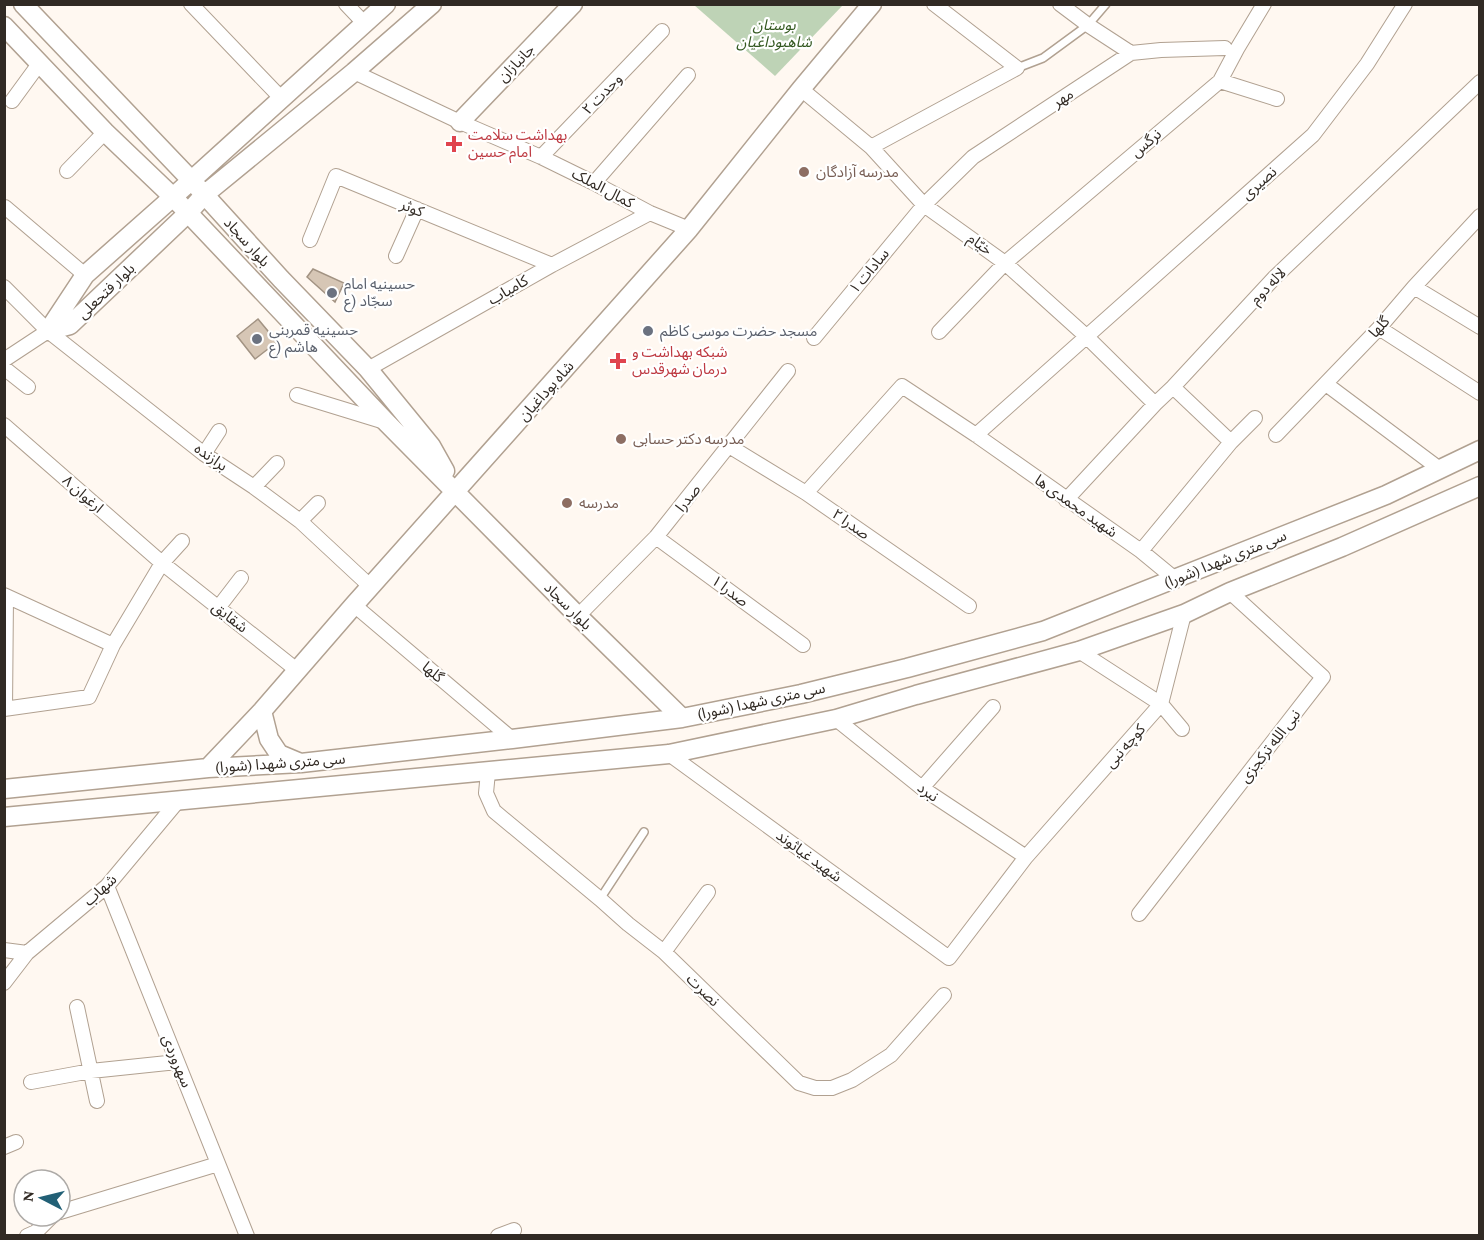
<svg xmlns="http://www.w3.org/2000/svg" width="1484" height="1240" font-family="'Crimson Pro','Noto Sans Arabic',serif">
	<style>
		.green { fill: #bed3b6 }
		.building { fill: #d6c6b5; stroke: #a29383; stroke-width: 1.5 }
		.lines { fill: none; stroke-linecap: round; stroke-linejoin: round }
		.lane-casing { stroke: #b1a191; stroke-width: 10 }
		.street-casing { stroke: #b1a191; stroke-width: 16 }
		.secondary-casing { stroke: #b1a191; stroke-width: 21 }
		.lane { stroke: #fff; stroke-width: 7 }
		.street { stroke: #fff; stroke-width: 14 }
		.secondary { stroke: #fff; stroke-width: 18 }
		.health-dot { fill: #e0444e; stroke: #fff; stroke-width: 2 }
		.education-dot { fill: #8d6e63; stroke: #fff; stroke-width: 2 }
		.worship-dot { fill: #6b7280; stroke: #fff; stroke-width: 2 }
		.labels { text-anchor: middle; stroke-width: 4.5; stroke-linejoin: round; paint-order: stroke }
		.park-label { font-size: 15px; font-style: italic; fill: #335820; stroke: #fff }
		.street-label { font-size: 15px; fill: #312a24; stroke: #fff }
		.health-label { font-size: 15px; fill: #be3a42; stroke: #fff; text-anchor: start }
		.education-label { font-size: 15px; fill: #785e54; stroke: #fff; text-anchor: start }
		.worship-label { font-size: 15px; fill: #5b616d; stroke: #fff; text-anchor: start }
	</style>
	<rect width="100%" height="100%" fill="#fff8f1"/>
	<path class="green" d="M694,5H843L775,76Z"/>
	<path class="building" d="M313,269L344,283L335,302L307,277Z
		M258,319L277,342L255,359L237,336Z"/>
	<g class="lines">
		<g class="lane-casing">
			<path id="lane" d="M1017,68L1043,58L1088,25L1106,4
				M600,899L644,832"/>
		</g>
		<g class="street-casing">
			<path id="street" d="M191,4L282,99
				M346,4L364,23
				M1060,4L1088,25L1131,53
				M354,72L460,122L541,157L594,183L650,213L689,229
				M1220,81L1277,99
				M801,89L871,147L924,205L1005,263L1086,336L1155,404
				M12,101L39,64
				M871,147L1017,68L934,4
				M541,157L662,31
				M67,171L105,132
				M594,183L688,75
				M5,207L85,275
				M310,240L336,176L552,265
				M396,256L417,209
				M4,287L48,331L204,454L254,487L300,521L371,587
				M1414,287L1480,327
				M1379,328L1480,393
				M939,332L1005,263L1220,81L1237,49L1264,4
				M814,338L924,205L973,157L1131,53L1161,50L1225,48
				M4,360L48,331
				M4,368L28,387
				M368,369L552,265L650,213
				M1326,384L1441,470
				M1173,387L1231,442
				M297,395L385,422
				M4,425L162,563L298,671
				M976,435L1313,135L1367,64L1405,4
				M1276,435L1379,328L1414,287L1480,216
				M729,446L806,493L969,606
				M204,454L219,431
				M254,487L277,463
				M806,493L902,386L976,435L1141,551L1175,579
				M1066,500L1155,404L1173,387L1275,277L1480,82
				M300,521L318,503
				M656,537L803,645
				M1141,551L1231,442L1255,418
				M4,595L113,645
				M4,597H6L5,709
				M354,605L512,739
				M218,608L241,578
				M578,616L656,537L788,371
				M1079,651L1161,704L1182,729
				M4,709L89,697L113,645L162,563L182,541
				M836,719L922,788L1026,857
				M669,754L949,958L1026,857L1161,704L1184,614
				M488,772L486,793L494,811L600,899L628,924L664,952L799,1083L815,1088H832L852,1080L891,1055L944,995
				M922,788L993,707
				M107,886L247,1236
				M1139,914L1323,677L1230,592
				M4,950L27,953L107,886L178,801
				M664,952L708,892
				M4,983L27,953
				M77,1007L97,1101
				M31,1082L91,1071L177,1062
				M4,1147L16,1142
				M60,1212L218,1164
				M27,1236L36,1232L52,1216
				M498,1236L514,1230"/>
		</g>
		<g class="secondary-casing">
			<path id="secondary" d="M23,4L192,181L281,279L368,369L431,446L445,471
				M4,26L105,132L173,197L387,423L578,616L682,718
				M460,122L573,4
				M48,331L70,325L188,213L204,195L354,72L432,4
				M48,331L85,275L173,197L386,4
				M262,711L269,739L279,754L298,762
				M208,768L262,711L354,605L689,229L801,89L872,4
				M4,789L208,768L301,763L512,739L682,718L801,694L907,668L1043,631L1386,495L1480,450
				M4,817L669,754L836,719L916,695L1079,651L1184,614L1230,592L1342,547L1480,486"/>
		</g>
		<use href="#lane" class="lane"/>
		<use href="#street" class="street"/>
		<use href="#secondary" class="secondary"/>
	</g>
	<g class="health-dot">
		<path d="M451 135h6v6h6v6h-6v6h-6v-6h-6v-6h6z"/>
		<path d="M615 352h6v6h6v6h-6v6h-6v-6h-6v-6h6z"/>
	</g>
	<g class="education-dot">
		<circle cx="804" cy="172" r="6"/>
		<circle cx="621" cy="439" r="6"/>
		<circle cx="567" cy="503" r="6"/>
	</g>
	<g class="worship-dot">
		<circle cx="332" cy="293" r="6"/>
		<circle cx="648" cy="331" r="6"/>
		<circle cx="257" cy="339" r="6"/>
	</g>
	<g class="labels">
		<g class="park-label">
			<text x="774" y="30">بوستان<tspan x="774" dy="17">شاهبوداغیان</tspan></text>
		</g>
		<g class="street-label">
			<text transform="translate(516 63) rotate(-46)" y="5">جانبازان</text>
			<text transform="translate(602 94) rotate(-46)" y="5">وحدت ۲</text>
			<text transform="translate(1063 98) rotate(-33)" y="5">مهر</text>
			<text transform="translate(1146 143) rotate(-40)" y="5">نرگس</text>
			<text transform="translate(1259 183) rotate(-42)" y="5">نصیری</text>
			<text transform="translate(603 188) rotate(28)" y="5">کمال الملک</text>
			<text transform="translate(412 208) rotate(22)" y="5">کوثر</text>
			<text transform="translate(247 242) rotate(48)" y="5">بلوار سجاد</text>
			<text transform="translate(980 244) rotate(36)" y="5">خیّام</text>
			<text transform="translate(869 271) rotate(-50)" y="5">سادات ۱</text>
			<text transform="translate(1268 286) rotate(-46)" y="5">لاله دوم</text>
			<text transform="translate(508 290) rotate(-30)" y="5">کامیاب</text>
			<text transform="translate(106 291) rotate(-44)" y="5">بلوار فتحعلی</text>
			<text transform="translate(1379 327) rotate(-48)" y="5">گلها</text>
			<text transform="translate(546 391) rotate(-48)" y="5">شاه بوداغیان</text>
			<text transform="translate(211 457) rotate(35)" y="5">برازنده</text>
			<text transform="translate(83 494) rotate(41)" y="5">ارغوان ۸</text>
			<text transform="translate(688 498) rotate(-51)" y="5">صدرا</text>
			<text transform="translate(1076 506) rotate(35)" y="5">شهید محمدی ها</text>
			<text transform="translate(851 524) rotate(35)" y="5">صدرا ۲</text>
			<text transform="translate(1225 559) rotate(-22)" y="5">سی متری شهدا (شورا)</text>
			<text transform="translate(730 591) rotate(37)" y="5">صدرا ۱</text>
			<text transform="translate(568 606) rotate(45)" y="5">بلوار سجاد</text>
			<text transform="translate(230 617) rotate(38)" y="5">شقایق</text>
			<text transform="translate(433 672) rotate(40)" y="5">گلها</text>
			<text transform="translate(761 701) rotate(-12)" y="5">سی متری شهدا (شورا)</text>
			<text transform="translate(1125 746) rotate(-49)" y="5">کوچه نبی</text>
			<text transform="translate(1270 746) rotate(-52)" y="5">نبی الله ترکجزی</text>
			<text transform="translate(280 763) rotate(-4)" y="5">سی متری شهدا (شورا)</text>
			<text transform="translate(928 792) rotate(35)" y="5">نبرد</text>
			<text transform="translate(809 856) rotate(36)" y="5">شهید غیاثوند</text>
			<text transform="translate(100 890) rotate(-43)" y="5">شهاب</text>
			<text transform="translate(703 990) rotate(44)" y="5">نصرت</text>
			<text transform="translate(177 1061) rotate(68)" y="5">سهروردی</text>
		</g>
		<g class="health-label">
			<text x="468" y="140">بهداشت سلامت<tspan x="468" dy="17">امام حسین</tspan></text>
			<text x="632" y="357">شبکه بهداشت و<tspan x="632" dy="17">درمان شهرقدس</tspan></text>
		</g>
		<g class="education-label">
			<text x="816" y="177">مدرسه آزادگان</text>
			<text x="633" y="444">مدرسه دکتر حسابی</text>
			<text x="579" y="508">مدرسه</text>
		</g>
		<g class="worship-label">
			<text x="344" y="289">حسینیه امام<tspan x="344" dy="17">سجّاد (ع</tspan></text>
			<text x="269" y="335">حسینیه قمربنی<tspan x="269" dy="17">هاشم (ع</tspan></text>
			<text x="660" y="336">مسجد حضرت موسی کاظم</text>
		</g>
	</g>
	<rect width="1484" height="1240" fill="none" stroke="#312a24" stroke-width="12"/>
	<g transform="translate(42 1198) rotate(277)"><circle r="28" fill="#ffffff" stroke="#adaaa7" stroke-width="1.5"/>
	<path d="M0-4.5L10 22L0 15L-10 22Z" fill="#226076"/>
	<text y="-9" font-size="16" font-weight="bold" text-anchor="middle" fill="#312a24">N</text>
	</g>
</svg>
